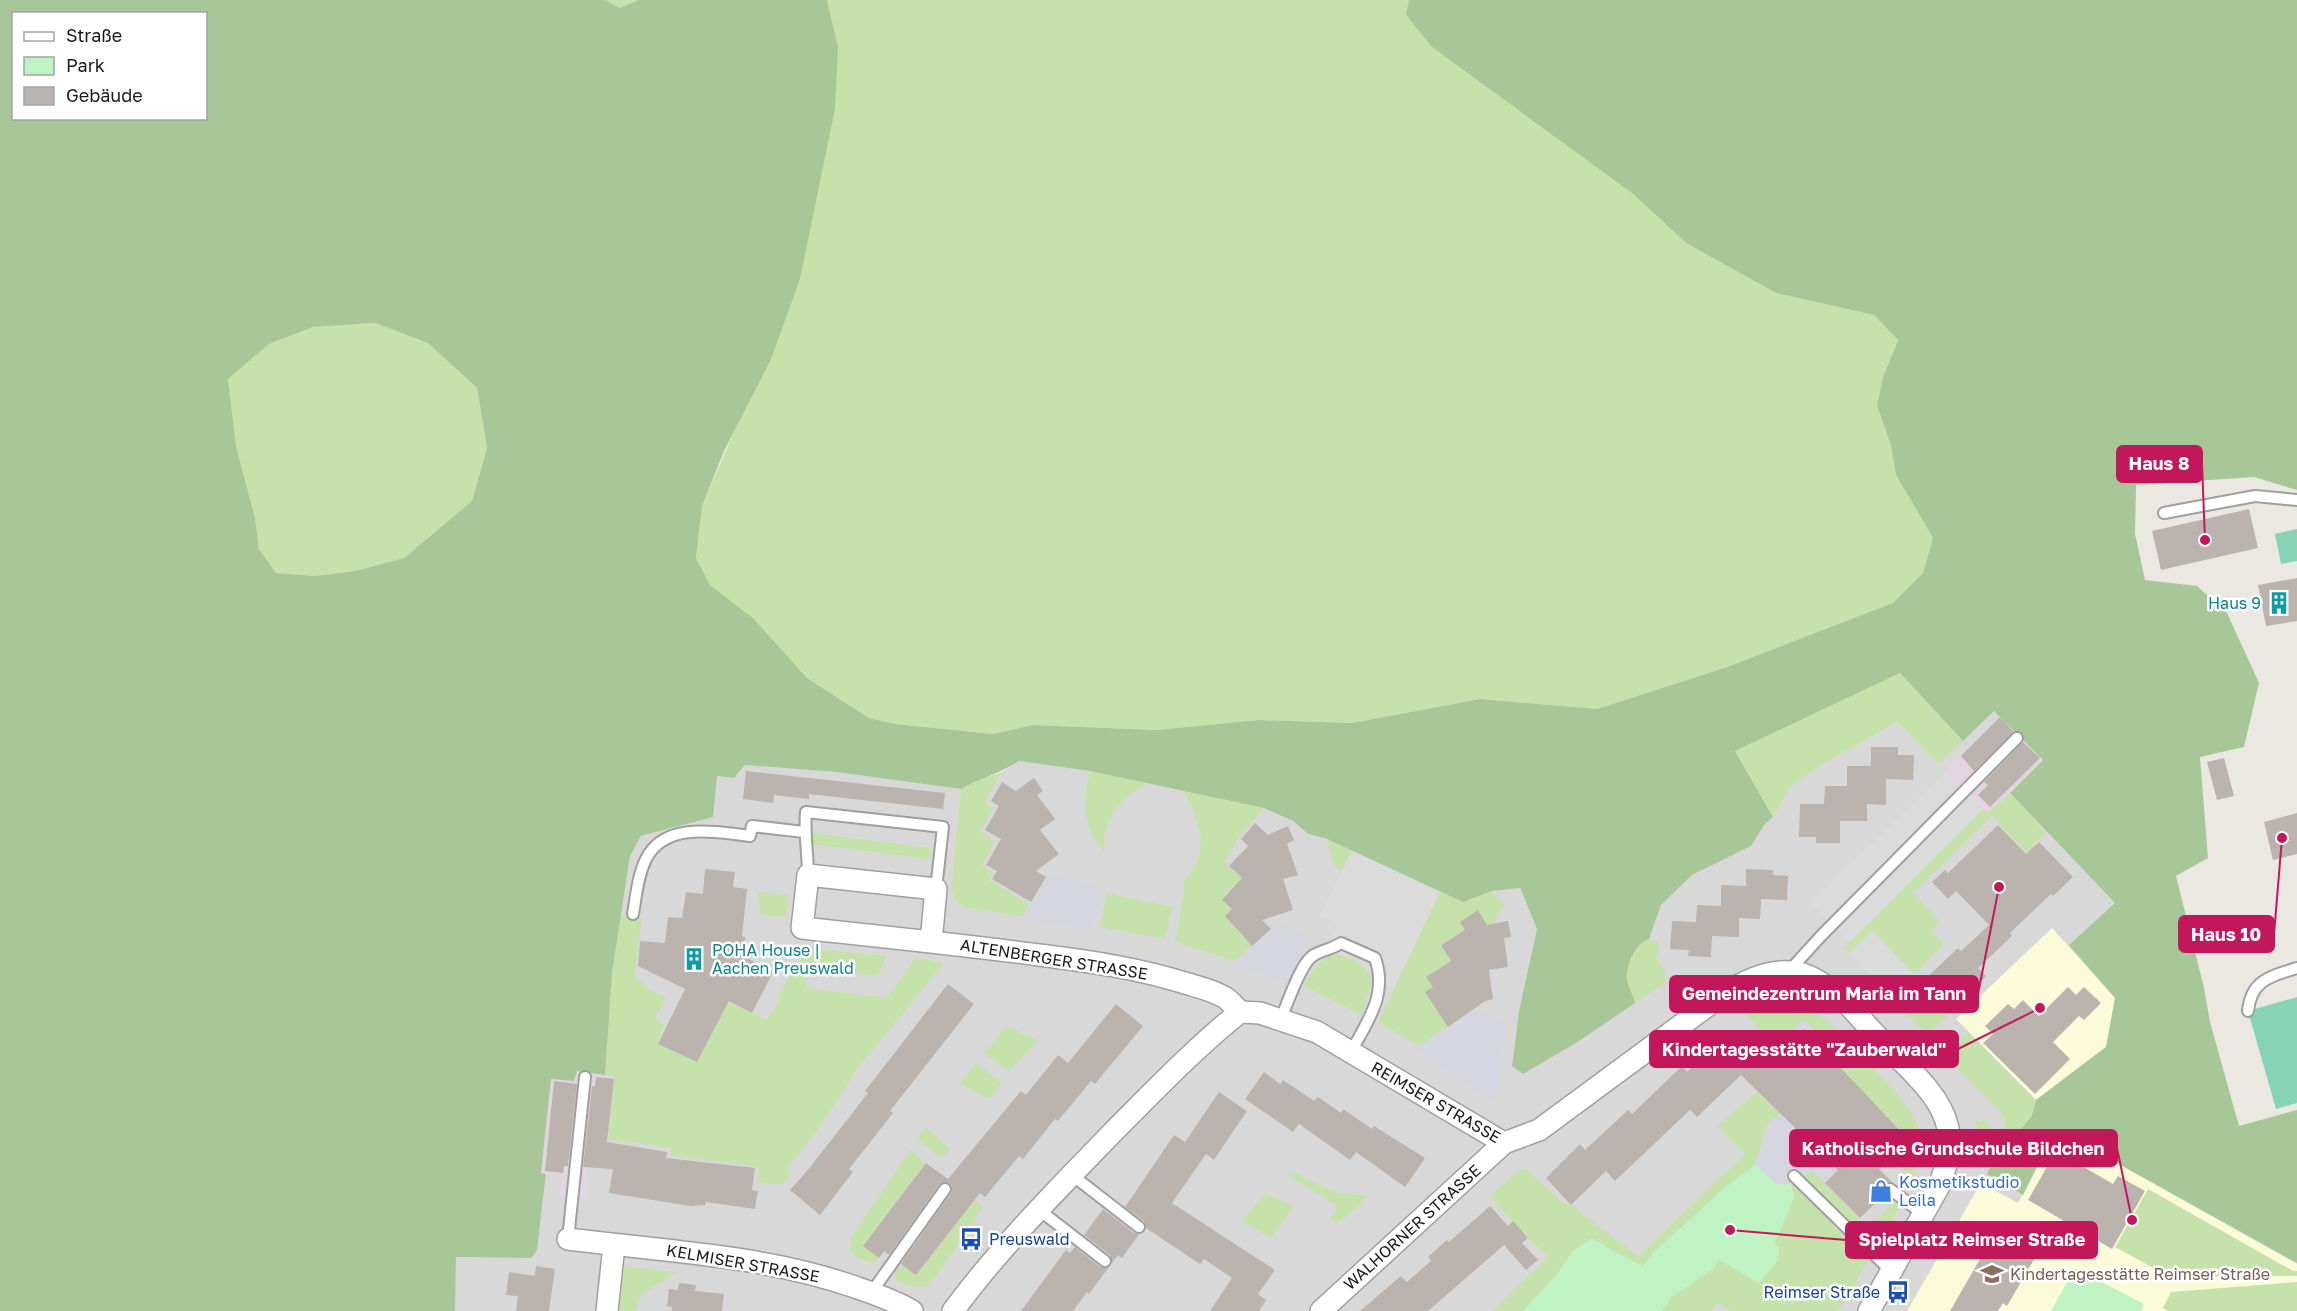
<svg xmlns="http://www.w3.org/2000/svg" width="2297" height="1311" font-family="'Golos Text',sans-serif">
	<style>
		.residential { fill: #d9d8d8 }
		.industrial { fill: #e4d4e1 }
		.education { fill: #fbfbda }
		.grass { fill: #c6e2ab }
		.forest { fill: #a7c799; fill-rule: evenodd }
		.park { fill: #c0f3c4 }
		.pitch { fill: #86d4b5 }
		.parking { fill: #dbdbdb }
		.plaza { fill: #d6d6e1 }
		.building { fill: #bbb4ae }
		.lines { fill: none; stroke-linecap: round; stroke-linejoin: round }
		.lane-casing { stroke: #9f9f9f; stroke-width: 14 }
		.street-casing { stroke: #9f9f9f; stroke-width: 24 }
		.lane { stroke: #fff; stroke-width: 10 }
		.street { stroke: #fff; stroke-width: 21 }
		.labels { text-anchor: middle; stroke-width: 5; stroke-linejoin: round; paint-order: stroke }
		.culture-label { font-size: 16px; fill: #0d838f; stroke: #fff; text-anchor: end }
		.street-label { font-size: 16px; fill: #1b1b1b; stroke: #fff }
		.shop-label { font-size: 16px; fill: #366cbe; stroke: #fff; text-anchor: start }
		.transit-label { font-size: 16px; fill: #164399; stroke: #fff; text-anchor: start }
		.education-label { font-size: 16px; fill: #785e54; stroke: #fff; text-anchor: start }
		.leader { fill: none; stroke: #c2185b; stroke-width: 2 }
		.callout-dot { fill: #c2185b; stroke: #fff; stroke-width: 2 }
		.callout { fill: #c2185b; stroke: #c2185b; stroke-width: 2 }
		.callout-label { font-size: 18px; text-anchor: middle; font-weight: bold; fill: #fff }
	</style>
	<rect width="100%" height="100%" fill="#ebe8e1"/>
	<path class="residential" d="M1994,711L2044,760L2010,793L2115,903L2106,1047L2297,1264V1311H455V1257L531,1258L537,1250L546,1174L612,973L630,856L641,836L676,827L717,776L740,772L744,765L836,772L961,789L1001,773L1019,761L1090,771L1264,808L1293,821L1308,834L1492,891L1520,888L1537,929L1519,1011L1512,1065L1523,1074L1626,976L1649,939L1661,905L1692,875L1751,846L1764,825L1773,817L1790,788L1820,766L1899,722L1938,764Z"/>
	<path class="industrial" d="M2000,717L2044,760L1987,814L1946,773L1949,767L1973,744L1998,741L1987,730Z
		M576,1071L614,1075L605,1169L587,1168L585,1198L560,1195L562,1175L541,1173L551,1078Z"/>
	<path class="education" d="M2052,928L2115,998L2106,1047L2036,1100L1956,1019Z
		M2056,1129L2297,1264V1311H1907L1981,1183L2018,1203Z"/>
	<path class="grass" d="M606,0H639L619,8Z
		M827,0H1409L1406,16L1632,193L1686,243L1776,293L1874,315L1898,340L1883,377L1877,405L1891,446L1896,475L1933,538L1923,573L1893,603L1727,667L1597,709L1480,699L1352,723L1259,720L1156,730L1032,725L993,734L895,724L869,718L807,678L753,618L710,585L696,558L702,506L800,279L816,195L838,46Z
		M375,323L428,343L477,388L487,448L472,501L404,558L355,571L315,576L276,573L259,549L255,518L236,446L228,379L269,344L313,327Z
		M1900,673L1963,741L1938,764L1898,722L1820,766L1790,788L1773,817L1735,751Z
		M1090,771L1146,783C1119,803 1103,816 1104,852C1081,824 1083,805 1090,771Z
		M1001,773L985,802L994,808L980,831L995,841L982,865L993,872L989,880L1029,904L1024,916L966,908L956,901L951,889L961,789L980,779Z
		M1183,790L1264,808L1238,838L1225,863L1242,878L1222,900L1232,909L1226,916L1252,946L1234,961L1175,942L1184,894L1183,882C1213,850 1200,824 1183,790Z
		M2010,793L2046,833L2026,852L1992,816L1913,893L1940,922L1931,932L1944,944L1914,974L1872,931L1850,953L1844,948L1983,809L1988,813Z
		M812,833L931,848L929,859L811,844Z
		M1327,839L1352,851L1341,873L1333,863Z
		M1492,891L1505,904L1489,928L1478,911L1460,922L1465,930L1441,945L1451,961L1426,977L1433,987L1448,1027L1419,1046L1378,1022L1440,892L1463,902Z
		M758,892L788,895L786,917L761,915Z
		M1107,893L1172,907L1165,939L1100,927Z
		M621,914L642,918L634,975L650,990L666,997L655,1019L664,1024L658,1043L696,1062L729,1001L767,1020L781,999L777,997L808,948L886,956L878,976L822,969L809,971L805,981L806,988L887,998L916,957L944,963L857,1069L820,1127L788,1167L789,1177L782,1185L758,1182L759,1167L671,1155V1148L608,1139L614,1076L605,1075L612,973Z
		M1649,939L1658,942L1659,949L1656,959L1665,969V985L1657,988L1635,1003C1633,995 1626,983 1627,975C1628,961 1635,943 1649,939Z
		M1335,954C1353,957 1365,964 1372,981L1362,1015L1304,986C1312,970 1318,960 1335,954Z
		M1919,988L1947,1016L1927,1034L1899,1007Z
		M1780,1001C1819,1007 1826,1019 1851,1046L1842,1055L1804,1019L1775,1045L1745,1014L1760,1004Z
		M1007,1026L1038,1041L1009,1071L984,1053Z
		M1968,1032L2036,1100L2032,1115L2020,1131L2007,1133L2003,1114L1945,1056Z
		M1857,1051C1878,1075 1929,1116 1921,1150L1840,1068Z
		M975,1063L1002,1083L989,1099L960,1084Z
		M1757,1092L1781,1114L1768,1123L1756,1164L1722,1190L1653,1253L1643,1266L1618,1254L1572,1252L1558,1273L1523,1311H1493L1548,1257L1528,1238L1489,1196L1524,1167L1561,1201L1571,1205L1638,1256L1745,1154L1717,1126Z
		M1986,1120L1995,1134L1993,1144L1987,1153L1982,1154L1981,1136L1975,1122Z
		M926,1128L950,1149L941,1158L917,1139Z
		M910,1150L926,1163L863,1245L879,1258L874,1264L856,1257L850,1251L852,1236Z
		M1911,1154L1921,1161L1909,1180L1904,1176L1907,1172L1899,1167Z
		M1814,1171L1869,1230L1893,1202L1900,1206L1838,1311H1732L1718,1303L1712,1311H1662L1672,1297L1713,1269L1718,1260L1759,1282L1794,1197L1791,1183Z
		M1294,1173L1335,1192L1366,1196L1361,1205L1336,1224L1331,1218L1337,1206L1287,1174Z
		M2148,1189L2293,1271H2297V1276L2170,1277L2115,1247Z
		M1265,1193L1294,1206L1271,1238L1242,1221Z
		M975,1200L983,1207L937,1275L926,1287C910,1286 902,1289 893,1273L902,1265L916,1275Z
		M622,1266L677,1272L641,1295L636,1311H618Z
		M2297,1282V1311H2168L2163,1308L2171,1292Z"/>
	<path class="forest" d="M0,0H606L619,8L639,0H827L838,46L835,109L800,279L771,359L724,451L702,506L696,558L710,585L753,618L807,678L869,718L895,724L993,734L1032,725L1156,730L1259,720L1352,723L1480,699L1597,709L1727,667L1893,603L1923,573L1933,538L1896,475L1891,446L1877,405L1883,377L1898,340L1874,315L1776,293L1686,243L1632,193L1432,47L1406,15L1409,0H2297V490L2254,477L2136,485L2135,534L2145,580L2197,586L2227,613L2259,683L2244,747L2200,757L2208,858L2176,876L2204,988L2210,1022L2239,1126L2297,1110V1263L2056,1129L2023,1195L1987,1174L2007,1133L2020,1131L2032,1115L2036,1100L2106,1047L2115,998L2069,945L2115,903L2010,793L2043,760L1994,711L1963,741L1900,673L1735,751L1773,817L1764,825L1751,846L1692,875L1661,905L1649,939C1636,943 1628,961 1627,975C1626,983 1633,995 1635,1003L1579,1041L1523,1074L1512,1066L1519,1011L1537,929L1520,888L1492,891L1463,902L1327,839L1308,834L1293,821L1264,808L1090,771L1019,761C1000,773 981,778 961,789L836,772L745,765L734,778L717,776L713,817L641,836L630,856L612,973L605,1075L577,1071L574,1081L551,1079L541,1173L546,1174L537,1250L531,1258L456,1257L455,1311H0ZM14,14H206V118H14ZM375,323L428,343L477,388L487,448L472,501L404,558L355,571L315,576L276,573L259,549L255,518L236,446L228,379L269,344L313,327Z"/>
	<path class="park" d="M1756,1164L1767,1176L1785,1185L1791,1183L1794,1197L1774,1244L1779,1248L1778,1260L1759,1283L1719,1260L1713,1269L1672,1297L1662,1311H1523L1558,1273L1572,1252L1592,1238L1618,1254L1643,1266L1653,1253L1722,1190Z
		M2075,1268L2144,1304L2141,1311H2051Z"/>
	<path class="pitch" d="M2297,529V561L2281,564L2275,534Z
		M2297,997V1103L2276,1109L2248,1011Z"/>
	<path class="parking" d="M1946,773L1983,809L1849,942L1810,902Z
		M1352,851L1440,892L1394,988L1372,981L1367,968L1350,956L1335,954L1327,946L1337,924L1320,915Z
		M1872,931L1914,974L1892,996L1850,953Z"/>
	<path class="plaza" d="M1052,874L1098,886L1097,891L1102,893L1093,929L1023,920L1046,877L1050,879Z
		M1281,924L1310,938L1288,983L1232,965L1271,929L1274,932Z
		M1481,1009L1505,1023L1498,1099H1490L1473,1089L1416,1049L1471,1011Z
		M1781,1114L1838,1170L1825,1183L1813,1171L1799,1180L1785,1185L1774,1183L1756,1164L1768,1123Z"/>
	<path class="building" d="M2249,509L2258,548L2161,570L2152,531Z
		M2297,578V621L2266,626L2258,585Z
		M2000,717L2014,732L1974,771L1961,756Z
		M2023,742L2040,758L1990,807L1978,795L1988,785L1984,782Z
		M1871,747H1898V755H1914L1913,780L1886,779V805L1867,804V821H1840V843H1816V837H1799L1800,804H1824L1825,786H1847V766H1871Z
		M2224,758L2234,796L2217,800L2207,762Z
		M746,771L945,793L943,809L809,794V799L774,795L773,803L743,799Z
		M1034,778L1043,791L1037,795L1055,819L1040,830L1059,854L1036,871L1046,877L1031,902L992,879L997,871L986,865L1001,839L985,830L999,806L991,801L1002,782L1016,791Z
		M2297,813V854L2273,860L2264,822Z
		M1255,823L1268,835L1288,826L1294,840L1287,844L1298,875L1283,879L1293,910L1262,920L1271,929L1252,946L1225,916L1232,909L1222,900L1242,878L1229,866L1248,846L1241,839Z
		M1998,825L2026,854L2039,842L2073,877L2053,896L2051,894L2010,933L2012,936L1978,968L1986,976L1952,1010L1923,981L1958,948L1961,951L1989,925L1956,891L1948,899L1932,882L1945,870L1948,873Z
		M705,869L735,872L733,887L747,889L742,936L746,938L738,953L773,972L752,1013L729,1001L697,1062L658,1044L685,989L638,966L640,941L665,943L668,917L682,918L686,892L703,894Z
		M1746,869L1773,870V875L1788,876L1787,900L1761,899L1760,919L1739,918V937L1712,936L1711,957L1688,956L1689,950L1670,949L1672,921L1696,922L1697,905L1721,906V885L1746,886Z
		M1478,910L1487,925L1508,921L1511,937L1504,938L1508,967L1489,970L1493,999L1485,1001L1448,1027L1425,992L1433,987L1426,977L1451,961L1441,945L1465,930L1460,922Z
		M948,984L974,1004L890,1111L893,1113L849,1169L853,1172L820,1215L790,1190L807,1171L868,1093L865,1091Z
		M2068,987L2076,995L2084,987L2101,1003L2084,1020L2079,1016L2053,1042L2070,1059L2035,1094L1983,1043L1993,1034L1985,1026L2008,1004L2014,1009L2023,1000L2039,1016Z
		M1116,1004L1143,1026L1095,1084L1091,1081L1058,1121L1055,1119L1023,1159L1019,1156L985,1197L980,1193L916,1275L901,1264L951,1193L952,1186L949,1183L942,1182L939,1185L889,1255L884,1251L879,1258L863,1246L926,1163L948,1179L1021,1091L1026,1095L1058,1055L1068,1063Z
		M1804,1029L1909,1140L1879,1169L1892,1182L1884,1184L1883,1189L1885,1194L1860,1218L1825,1183L1838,1170L1741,1075L1697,1117L1690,1110L1615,1181L1606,1171L1571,1205L1546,1178L1580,1144L1585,1150L1628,1110L1632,1114L1682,1066L1687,1072L1714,1047L1732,1066L1760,1040L1776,1056Z
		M1264,1072L1280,1084L1283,1080L1314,1101L1318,1097L1341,1113L1343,1109L1372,1129L1374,1126L1425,1158L1405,1187L1356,1152L1350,1160L1299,1124L1293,1132L1245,1099Z
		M596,1077L614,1079L607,1142L667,1152L666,1158L755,1168L752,1190L758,1191L755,1209L706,1202L705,1205L690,1206L609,1193L613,1169L583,1167L592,1086H595Z
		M554,1081L577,1084L568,1166H564L563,1173L545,1171Z
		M1219,1092L1247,1111L1214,1160L1206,1154L1172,1203L1275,1270L1258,1294L1266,1300L1259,1311H1210L1232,1278L1204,1259L1200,1264L1146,1228L1144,1221L1125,1207L1174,1135L1185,1142Z
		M2056,1151L2113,1184L2118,1176L2145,1191L2112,1249L2028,1200Z
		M1490,1206L1508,1226L1513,1221L1528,1238L1522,1243L1538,1260L1526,1270L1504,1245L1428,1311H1360L1401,1276L1407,1282L1431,1261L1428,1257L1447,1240L1449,1242Z
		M1103,1209L1134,1233L1139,1234L1122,1258L1118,1255L1112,1263L1110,1255L1084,1235Z
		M2002,1221L2017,1230L2014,1234L2040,1249L2007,1306L2003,1303L1998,1311H1950Z
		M1075,1247L1100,1267H1109L1089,1294L1087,1292L1073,1311H1021L1066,1250L1070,1253Z
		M536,1266L555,1269L549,1311H516L518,1296L506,1295L509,1272L535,1276Z
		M679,1283L696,1285L695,1291L724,1294L722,1311H672V1307L667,1306L669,1289L678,1290Z"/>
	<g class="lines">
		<g class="lane-casing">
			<path id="lane" d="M2164,513L2255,496L2297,500
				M808,875C808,854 804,834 806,812L943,827L936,889
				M633,914C636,896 638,875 646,859C665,821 717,832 750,836L752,826L804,832
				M1789,971L1821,936L2017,738
				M2248,1011C2251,980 2271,976 2297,968
				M1281,1019C1287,1004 1301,962 1314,955C1323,950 1332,949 1341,943L1375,958C1388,995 1368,1020 1351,1052
				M1072,1175L1139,1227
				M1794,1176L1892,1272
				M1890,1189L1924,1215
				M1038,1209L1105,1261
				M568,1239L585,1077
				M871,1293L945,1189"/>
		</g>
		<g class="street-casing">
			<path id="street" d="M931,942L936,889L808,875L802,928C884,937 965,945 1047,956C1094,962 1140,969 1185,983C1198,987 1212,990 1224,997C1230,1000 1235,1007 1240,1012
				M568,1239C663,1251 761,1255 852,1286C872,1293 894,1300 912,1311
				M607,1311L614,1245
				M953,1311C1001,1246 1058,1189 1114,1131C1155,1090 1195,1048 1240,1012L1260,1013L1317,1032L1504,1143L1539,1130L1722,995C1742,983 1765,970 1790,972C1802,972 1814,978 1824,985C1843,996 1858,1016 1873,1032C1891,1051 1910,1068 1927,1088C1936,1099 1945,1114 1948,1128C1952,1149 1946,1167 1939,1186L1869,1311
				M1321,1311L1504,1143"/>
		</g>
		<use href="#lane" class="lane"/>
		<use href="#street" class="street"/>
	</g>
	<defs>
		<g id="building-bare" transform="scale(1.8)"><path d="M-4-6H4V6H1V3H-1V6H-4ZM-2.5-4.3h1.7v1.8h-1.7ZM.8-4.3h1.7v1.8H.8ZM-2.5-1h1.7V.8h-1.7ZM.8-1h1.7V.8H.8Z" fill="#0f9aa8" stroke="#fff" stroke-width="2.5" paint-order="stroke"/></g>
		<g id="shop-bare" transform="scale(1.8)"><path d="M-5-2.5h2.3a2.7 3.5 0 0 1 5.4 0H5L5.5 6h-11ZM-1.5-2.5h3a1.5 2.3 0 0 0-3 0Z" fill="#3f7fe0" stroke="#fff" stroke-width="2.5" paint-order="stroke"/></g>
		<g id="bus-bare" transform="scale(1.8)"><path d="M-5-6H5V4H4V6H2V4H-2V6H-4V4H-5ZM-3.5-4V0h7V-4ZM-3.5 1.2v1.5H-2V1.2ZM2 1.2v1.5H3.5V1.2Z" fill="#1a4fb4" stroke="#fff" stroke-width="2.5" paint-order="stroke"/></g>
		<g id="school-bare" transform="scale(1.8)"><path d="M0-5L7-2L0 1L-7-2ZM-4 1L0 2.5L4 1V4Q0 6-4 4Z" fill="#8d6e63" stroke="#fff" stroke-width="2.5" paint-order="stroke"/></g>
	</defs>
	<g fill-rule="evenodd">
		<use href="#building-bare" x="2279" y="603"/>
		<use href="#building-bare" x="694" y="959"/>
		<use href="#shop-bare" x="1881" y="1191"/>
		<use href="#bus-bare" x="971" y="1239"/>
		<use href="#school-bare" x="1992" y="1274"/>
		<use href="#bus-bare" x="1898" y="1292"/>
	</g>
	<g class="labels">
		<g class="culture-label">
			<text x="2261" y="609">Haus 9</text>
			<text x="712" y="956" text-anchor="start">POHA House |<tspan x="712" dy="18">Aachen Preuswald</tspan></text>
		</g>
		<g class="street-label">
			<text transform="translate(1054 959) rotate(9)" y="6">ALTENBERGER STRASSE</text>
			<text transform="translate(1436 1102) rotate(30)" y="6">REIMSER STRASSE</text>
			<text transform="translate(1412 1227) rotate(-42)" y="6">WALHORNER STRASSE</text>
			<text transform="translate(743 1263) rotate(10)" y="6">KELMISER STRASSE</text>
		</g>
		<g class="shop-label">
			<text x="1899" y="1188">Kosmetikstudio<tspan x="1899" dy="18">Leila</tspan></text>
		</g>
		<g class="transit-label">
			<text x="989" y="1245">Preuswald</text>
			<text x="1880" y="1298" text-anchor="end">Reimser Straße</text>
		</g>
		<g class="education-label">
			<text x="2010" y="1280">Kindertagesstätte Reimser Straße</text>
		</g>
	</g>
	<path class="leader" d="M2205 540L2202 464M2282 838L2274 934M1999 887L1978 994M2040 1008L1958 1049M2132 1220L2117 1148M1730 1230L1846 1240"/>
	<g class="callout-dot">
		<circle cx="2205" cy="540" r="6"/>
		<circle cx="2282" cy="838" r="6"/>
		<circle cx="1999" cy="887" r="6"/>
		<circle cx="2040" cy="1008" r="6"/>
		<circle cx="2132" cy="1220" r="6"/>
		<circle cx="1730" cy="1230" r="6"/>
	</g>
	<g class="callout">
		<rect x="2117" y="446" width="85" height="36" rx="6"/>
		<rect x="2179" y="916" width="95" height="36" rx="6"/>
		<rect x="1670" y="976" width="308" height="36" rx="6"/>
		<rect x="1650" y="1031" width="308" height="36" rx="6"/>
		<rect x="1790" y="1130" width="327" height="36" rx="6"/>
		<rect x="1846" y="1222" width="251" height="36" rx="6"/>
	</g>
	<g class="callout-label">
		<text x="2159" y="470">Haus 8</text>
		<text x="2226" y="941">Haus 10</text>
		<text x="1824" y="1000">Gemeindezentrum Maria im Tann</text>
		<text x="1804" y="1056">Kindertagesstätte "Zauberwald"</text>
		<text x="1953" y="1155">Katholische Grundschule Bildchen</text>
		<text x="1972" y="1246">Spielplatz Reimser Straße</text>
	</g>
	<rect x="12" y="12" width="195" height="108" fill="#ffffff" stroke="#a4a4a4" stroke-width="1.5"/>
	<rect x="24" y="32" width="30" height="9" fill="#ffffff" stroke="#a4a4a4" stroke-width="1.5"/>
	<text x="66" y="42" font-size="18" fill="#1b1b1b">Straße</text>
	<rect x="24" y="57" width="30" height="18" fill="#c0f3c4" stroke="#a4a4a4" stroke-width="1.5"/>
	<text x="66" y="72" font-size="18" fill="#1b1b1b">Park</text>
	<rect x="24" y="87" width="30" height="18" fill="#bbb4ae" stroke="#a4a4a4" stroke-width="1.5"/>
	<text x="66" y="102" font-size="18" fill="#1b1b1b">Gebäude</text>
</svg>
